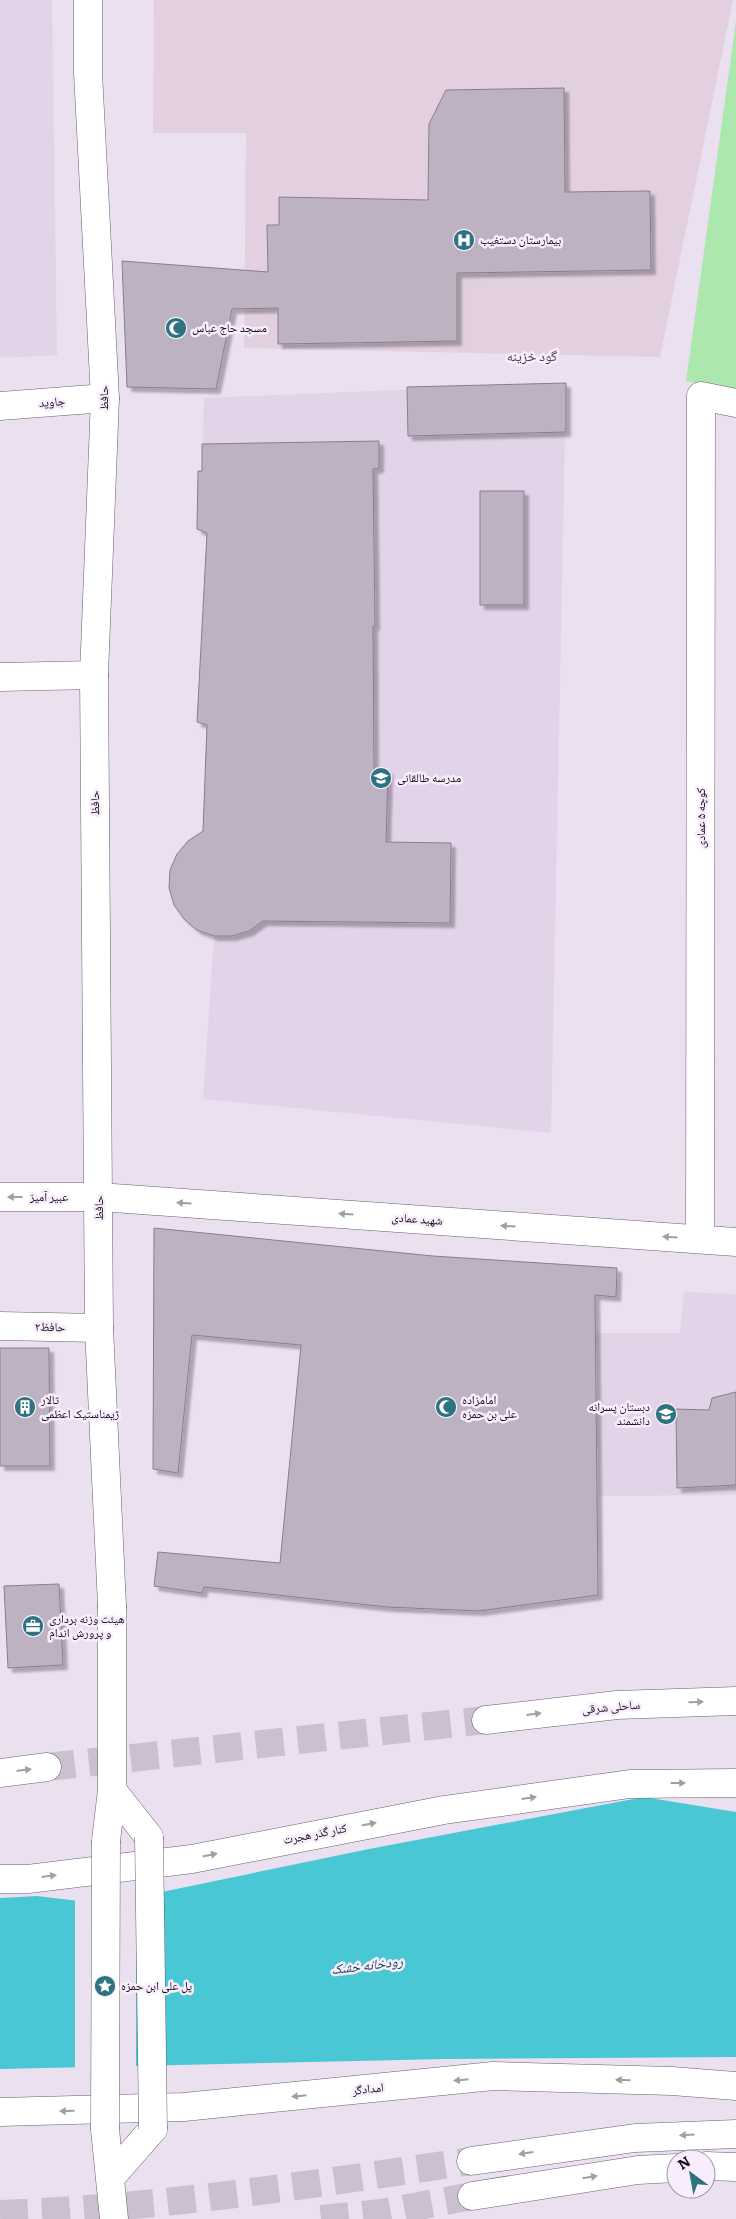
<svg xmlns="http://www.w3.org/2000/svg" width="736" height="2219" font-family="Literata,'Noto Naskh Arabic',serif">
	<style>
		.built { fill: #e2d3e9 }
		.medical { fill: #e2d0e1 }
		.green { fill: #ace7ae }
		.water { fill: #49c7d4 }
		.pier { fill: #ebe0f0 }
		.building { fill: #bcb2c1; stroke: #887e8d; filter: url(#shadow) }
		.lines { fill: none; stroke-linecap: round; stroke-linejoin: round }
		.major-tunnel { stroke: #cac0cf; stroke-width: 28; stroke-dasharray: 28 14; stroke-linecap: butt }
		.minor-casing { stroke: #685f6c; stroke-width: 29 }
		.major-casing { stroke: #685f6c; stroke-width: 29 }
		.minor { stroke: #fff; stroke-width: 28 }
		.major { stroke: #fff; stroke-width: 28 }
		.minor-bridge-casing { stroke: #685f6c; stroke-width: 29; stroke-linecap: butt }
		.minor-bridge { stroke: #fff; stroke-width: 28 }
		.oneway { fill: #a09fa1 }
		.labels { text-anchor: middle; stroke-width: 5; stroke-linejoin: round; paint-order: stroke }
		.poi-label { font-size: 12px; fill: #120e14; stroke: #f8edfd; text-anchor: start }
		.street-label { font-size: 12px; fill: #120e14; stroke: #f8edfd }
		.neighbourhood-label { font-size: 14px; fill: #49404d; stroke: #f8edfd }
		.water-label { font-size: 14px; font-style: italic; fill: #033f44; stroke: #f8edfd }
	</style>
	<defs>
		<filter id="shadow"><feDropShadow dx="4.5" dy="4.5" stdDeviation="1" flood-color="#0004"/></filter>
	</defs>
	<rect width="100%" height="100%" fill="#ebe0f0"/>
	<path class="built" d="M0,0H52L57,355L0,358Z
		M566,383L551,1133L203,1099L214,936L197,930L184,919L174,905L170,870L177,854L188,841L203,831L207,725L197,722L207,534L197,529L198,471L202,470L204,398Z
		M684,1292L736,1294V1495L598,1496L596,1333H680Z"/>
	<path class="medical" d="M154,0H733L660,357L244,348L246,133H153Z"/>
	<path class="green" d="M736,21V391L686,381Z"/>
	<path class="water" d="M644,1797L736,1812V2057L445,2059L0,2069V1898L37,1896L104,1904L369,1849Z"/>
	<path class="pier" d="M136,1895V2067L75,2069V1898L104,1901Z"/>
	<path class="building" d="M564,88L565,192L650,191L651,270L457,273V341L278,344V308L232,309L216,389L127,387L122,261L268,272L267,225H279V197L428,200L429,124L446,90Z
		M566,383V432L408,436L407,387Z
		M379,441V468L373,469L375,626H373L374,769L388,770L386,842L451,843L450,923L263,921L249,931L232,936H214L197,930L184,919L174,905L169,888L170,870L177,854L188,841L203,831L207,725L197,722L207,533L197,529L198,471H202V444Z
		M480,491H524V605H480Z
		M154,1228L433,1256L617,1268L616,1297L595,1295L598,1595L479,1611L387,1607L204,1587L202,1593L154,1586L158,1552L280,1563L301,1345L192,1335L178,1473L153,1469Z
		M0,1348H49L50,1466H0Z
		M736,1392V1485L677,1488L676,1409L709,1410L712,1398Z
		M59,1584L63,1665L8,1668L4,1586Z"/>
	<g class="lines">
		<path class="major-tunnel" d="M47,1767L486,1720
			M0,2214C159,2208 315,2184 471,2161
			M321,2219L381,2213L472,2196"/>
		<g class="minor-casing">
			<path id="minor" d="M0,406L105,398
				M0,677L94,675
				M0,1197H99L736,1242
				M700,1239L701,396L736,403
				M0,1326L99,1328
				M112,1790L149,1837
				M106,1841L112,1790V1606
				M105,2129L114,2219
				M111,2177L153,2129"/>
		</g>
		<g class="major-casing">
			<path id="major" d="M88,0V73L105,398L94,675L99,1328L112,1606
				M486,1720L617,1705L736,1701
				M0,1773L47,1767
				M0,1879H28L192,1859L444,1810L630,1784L736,1783
				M0,2112L184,2107L493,2076L672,2081L736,2086
				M471,2161L635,2138L736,2134
				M706,2166L736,2167
				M472,2196L638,2170L676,2168"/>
		</g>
		<use href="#minor" class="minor"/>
		<use href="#major" class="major"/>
		<g class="minor-bridge-casing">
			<path id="minor-bridge" d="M149,1837L153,2129
				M105,2129L106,1841"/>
		</g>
		<use href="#minor-bridge" class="minor-bridge"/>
	</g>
	<defs><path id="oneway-solid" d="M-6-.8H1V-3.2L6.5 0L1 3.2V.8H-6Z" transform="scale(1.25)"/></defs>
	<g class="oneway">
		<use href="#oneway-solid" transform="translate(15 1197) rotate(180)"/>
		<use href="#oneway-solid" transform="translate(184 1203) rotate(-176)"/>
		<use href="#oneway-solid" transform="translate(346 1214) rotate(-176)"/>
		<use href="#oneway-solid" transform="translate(508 1226) rotate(-176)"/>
		<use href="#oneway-solid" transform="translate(670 1237) rotate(-176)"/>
		<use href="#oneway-solid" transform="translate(696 1702) rotate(-2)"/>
		<use href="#oneway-solid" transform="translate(534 1714) rotate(-7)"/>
		<use href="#oneway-solid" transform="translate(24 1770) rotate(-7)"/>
		<use href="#oneway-solid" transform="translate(678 1783)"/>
		<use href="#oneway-solid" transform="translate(529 1798) rotate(-8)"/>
		<use href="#oneway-solid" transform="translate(369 1824) rotate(-11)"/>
		<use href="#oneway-solid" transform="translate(210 1855) rotate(-12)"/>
		<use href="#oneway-solid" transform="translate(49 1876) rotate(-7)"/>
		<use href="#oneway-solid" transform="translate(461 2080) rotate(174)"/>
		<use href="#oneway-solid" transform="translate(623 2080) rotate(-179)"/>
		<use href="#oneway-solid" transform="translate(299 2096) rotate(174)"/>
		<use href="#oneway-solid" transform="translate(67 2111) rotate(179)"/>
		<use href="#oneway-solid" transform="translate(687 2135) rotate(177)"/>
		<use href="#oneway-solid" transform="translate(526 2153) rotate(172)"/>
		<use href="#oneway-solid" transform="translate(590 2177) rotate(-9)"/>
	</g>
	<defs>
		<g id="hospital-disc" transform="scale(1.125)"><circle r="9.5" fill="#2d7380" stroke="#f8edfd"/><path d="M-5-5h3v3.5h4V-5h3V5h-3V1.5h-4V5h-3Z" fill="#fff"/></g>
		<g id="mosque-disc" transform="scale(1.125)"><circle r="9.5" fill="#2d7380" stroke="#f8edfd"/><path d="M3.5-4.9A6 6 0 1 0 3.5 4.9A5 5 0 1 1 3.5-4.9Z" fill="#fff"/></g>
		<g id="school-disc" transform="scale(1.125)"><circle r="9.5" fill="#2d7380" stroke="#f8edfd"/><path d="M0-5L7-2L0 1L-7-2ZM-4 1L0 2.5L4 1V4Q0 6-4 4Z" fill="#fff"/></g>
		<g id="building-disc" transform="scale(1.125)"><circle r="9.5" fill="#2d7380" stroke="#f8edfd"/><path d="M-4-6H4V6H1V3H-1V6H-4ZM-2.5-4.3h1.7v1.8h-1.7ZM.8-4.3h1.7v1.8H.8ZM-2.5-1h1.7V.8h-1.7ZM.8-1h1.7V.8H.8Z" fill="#fff"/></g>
		<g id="office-disc" transform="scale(1.125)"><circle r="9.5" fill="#2d7380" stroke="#f8edfd"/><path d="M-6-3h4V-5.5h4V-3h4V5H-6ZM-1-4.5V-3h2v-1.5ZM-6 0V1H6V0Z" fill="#fff"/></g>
		<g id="sight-disc" transform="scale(1.125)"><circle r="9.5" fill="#2d7380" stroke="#f8edfd"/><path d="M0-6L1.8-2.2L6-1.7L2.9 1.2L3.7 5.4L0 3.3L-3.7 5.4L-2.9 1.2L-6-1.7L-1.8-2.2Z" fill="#fff"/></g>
	</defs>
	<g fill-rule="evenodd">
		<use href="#hospital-disc" x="464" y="240"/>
		<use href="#mosque-disc" x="176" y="328"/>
		<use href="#school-disc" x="381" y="778"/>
		<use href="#building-disc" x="25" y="1407"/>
		<use href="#mosque-disc" x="446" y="1407"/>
		<use href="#school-disc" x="666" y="1414"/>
		<use href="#office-disc" x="33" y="1626"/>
		<use href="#sight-disc" x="105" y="1986"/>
	</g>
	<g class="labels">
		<g class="poi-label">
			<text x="480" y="244">بیمارستان دستغیب</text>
			<text x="192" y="332">مسجد حاج عباس</text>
			<text x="397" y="782">مدرسه طالقانی</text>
			<text x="41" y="1404">تالار<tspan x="41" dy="14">ژیمناستیک اعظمی</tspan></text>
			<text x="462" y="1404">امامزاده<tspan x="462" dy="14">علی بن حمزه</tspan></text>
			<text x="650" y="1411" text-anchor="end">دبستان پسرانه<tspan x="650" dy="14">دانشمند</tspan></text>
			<text x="49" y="1623">هیئت وزنه برداری<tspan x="49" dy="14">و پرورش اندام</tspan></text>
			<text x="121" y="1990">پل علی ابن حمزه</text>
		</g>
		<g class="street-label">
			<text transform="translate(104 398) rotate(-90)" y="4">حافظ</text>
			<text transform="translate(52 402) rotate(-4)" y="4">جاوید</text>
			<text transform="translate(95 803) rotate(-91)" y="4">حافظ</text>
			<text transform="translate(701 818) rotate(-90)" y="4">کوچه ۵ عمادی</text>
			<text x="49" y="1201">عبیر آمیز</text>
			<text transform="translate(99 1208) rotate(-90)" y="4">حافظ</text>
			<text transform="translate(417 1219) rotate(4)" y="4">شهید عمادی</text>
			<text transform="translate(50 1327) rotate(1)" y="4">۲حافظ</text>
			<text transform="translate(611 1707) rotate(-5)" y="4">ساحلی شرقی</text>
			<text transform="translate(315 1834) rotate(-11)" y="4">کنار گذر هجرت</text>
			<text transform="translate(368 2089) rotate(-6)" y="4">امدادگر</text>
		</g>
		<g class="neighbourhood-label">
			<text x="532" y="361">گود خزینه</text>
		</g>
		<g class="water-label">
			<text transform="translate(367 1965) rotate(-7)" y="5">رودخانه خشک</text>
		</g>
	</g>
	<g transform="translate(691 2174) rotate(328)"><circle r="24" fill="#f8edfd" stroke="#9c94a0"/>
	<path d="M0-4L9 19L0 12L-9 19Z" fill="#2d7380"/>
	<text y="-8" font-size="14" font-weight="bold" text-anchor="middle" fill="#120e14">N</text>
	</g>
</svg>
